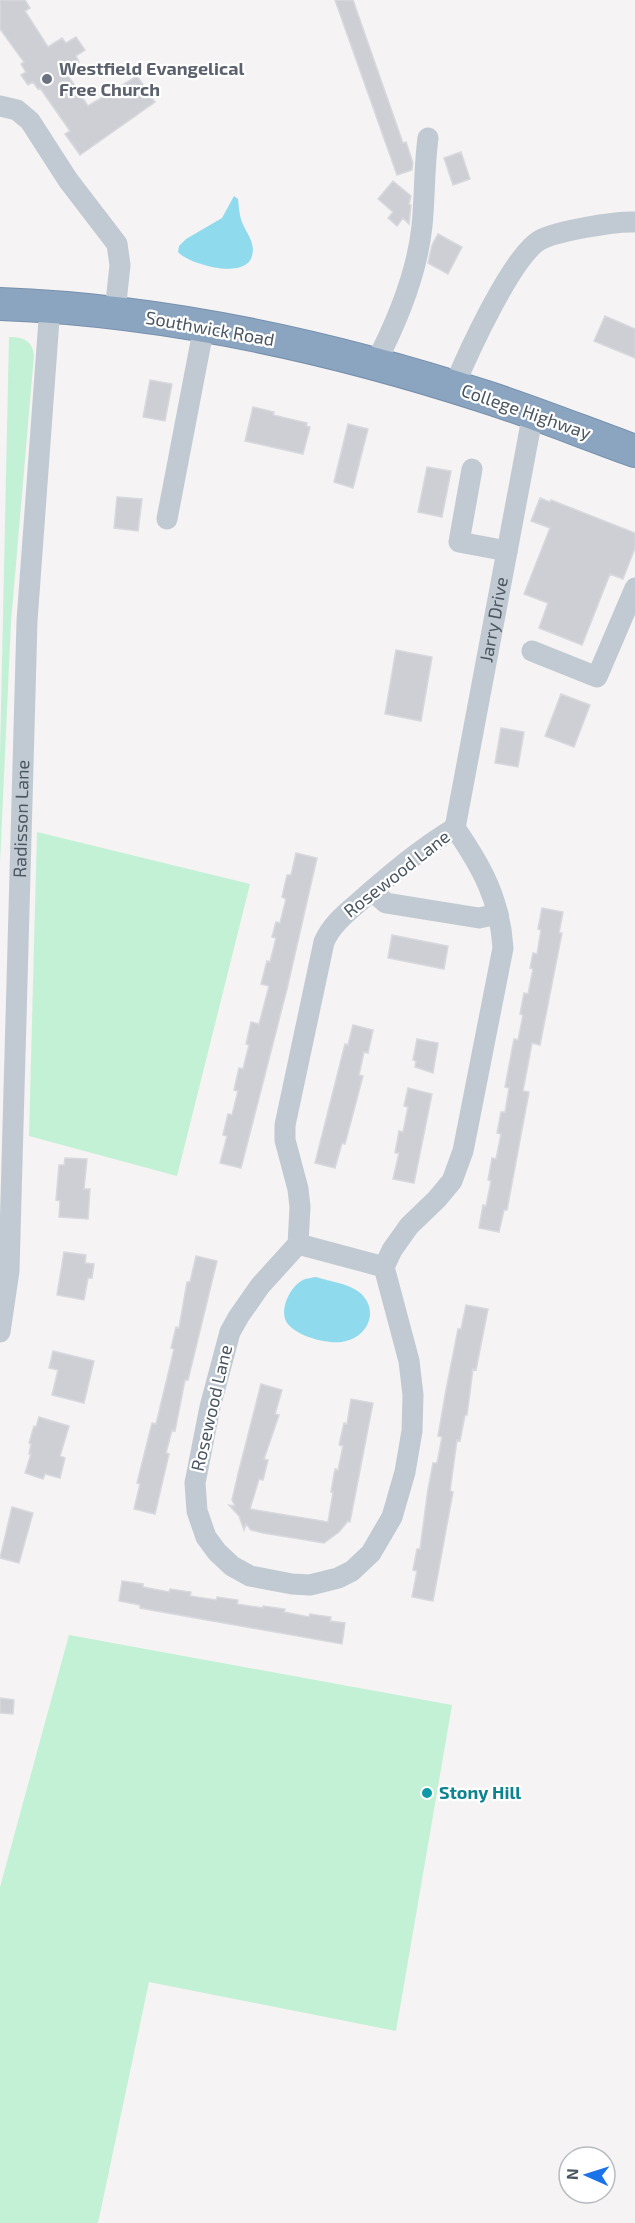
<svg xmlns="http://www.w3.org/2000/svg" width="635" height="2223" font-family="'Exo 2',sans-serif">
	<style>
		.green { fill: #c3f1d5 }
		.water { fill: #90daee }
		.building { fill: #cdcfd5; stroke: #d7d9de; stroke-width: 1.5 }
		.lines { fill: none; stroke-linecap: round; stroke-linejoin: round }
		.highway-casing { stroke: #7690ad; stroke-width: 34 }
		.minor { stroke: #c1cad2; stroke-width: 21 }
		.highway { stroke: #8ba5c1; stroke-width: 32 }
		.worship-dot { fill: #6b7280; stroke: #fff; stroke-width: 2 }
		.culture-dot { fill: #0f9aa8; stroke: #fff; stroke-width: 2 }
		.labels { text-anchor: middle; stroke-width: 4.5; stroke-linejoin: round; paint-order: stroke }
		.worship-label { font-size: 18px; font-weight: bold; fill: #5b616d; stroke: #fff; text-anchor: start }
		.street-label { font-size: 18px; fill: #4a5661; stroke: #fff }
		.culture-label { font-size: 18px; font-weight: bold; fill: #0d838f; stroke: #fff; text-anchor: start }
	</style>
	<rect width="100%" height="100%" fill="#f5f3f3"/>
	<path class="green" d="M9,337C23,337 32,340 34,355L11,622L0,863V755Z
		M37,832L250,884L177,1176L29,1136Z
		M69,1635L452,1705L396,2031L149,1982L98,2223H0V1887Z"/>
	<path class="water" d="M234,196L238,199C239,206 239,214 242,222C246,233 256,243 252,256C246,280 190,265 178,252L179,246L186,239L222,218Z
		M316,1277C329,1281 349,1284 359,1292C379,1308 370,1335 346,1341C331,1346 291,1336 285,1319C281,1306 291,1286 303,1280C307,1278 312,1278 316,1277Z"/>
	<path class="building" d="M0,0H25L30,8L25,11L48,47L62,38L66,43L76,37L85,50L76,56L79,62L65,71L88,106L137,76L155,102L80,155L65,134L70,131L40,88L38,89L33,82L28,85L21,75L26,72L21,64L24,62L0,29Z
		M335,0H353L403,143L406,142L413,163L412,170L397,175Z
		M461,152L470,179L453,185L444,158Z
		M393,181L411,196L409,204L411,205L409,224L403,218L397,226L388,218L393,212L378,199Z
		M438,234L462,247L448,274L428,263L432,245Z
		M605,316L635,329V358L594,341Z
		M150,380L172,384L165,421L143,417Z
		M253,407L274,412L273,415L307,423L306,426L310,427L303,454L245,441Z
		M348,424L368,429L353,488L334,482Z
		M427,467L451,471L442,517L418,512Z
		M117,497L142,499L138,531L114,528Z
		M540,498L550,502L551,500L635,533V548L623,579L610,574L582,645L539,628L548,603L524,594L550,528L531,521Z
		M396,650L432,657L421,721L385,714Z
		M561,694L590,705L574,747L545,736Z
		M501,728L524,732L518,767L495,763Z
		M296,853L317,858L287,989L241,1168L220,1163L227,1136L223,1135L228,1114L232,1115L238,1091L234,1090L239,1068L243,1069L249,1045L246,1044L251,1022L259,1024L269,986L261,984L267,961L270,962L276,938L272,937L276,922L280,923L286,899L282,897L287,875H291Z
		M542,908L563,912L559,933H562L540,1045L532,1043L523,1091L529,1092L507,1210H504L499,1232L479,1228L483,1205L486,1206L491,1181L488,1180L492,1158L496,1159L501,1134L497,1133L501,1112H505L509,1088L505,1087L514,1039L518,1040L523,1015L520,1014L524,993L528,994L533,969L530,968L533,953L537,954L541,930L538,929Z
		M392,935L448,946L444,969L388,958Z
		M353,1025L373,1030L368,1053L364,1052L359,1075L363,1076L345,1144L342,1143L335,1168L315,1163L345,1044L348,1045Z
		M417,1039L438,1043L433,1073L415,1067L416,1061L413,1060Z
		M408,1088L432,1094L414,1183L393,1179L399,1153H395L399,1131L403,1132L408,1107L404,1106Z
		M65,1158L87,1159L84,1189H90L88,1219L59,1217L60,1201L56,1200L59,1165H64Z
		M64,1252L86,1255L85,1263L94,1264L92,1278H88L84,1300L57,1295Z
		M196,1256L217,1261L188,1380H185L175,1431L172,1430L166,1453L169,1454L155,1514L134,1509L140,1484L137,1483L152,1423L156,1424L174,1349L171,1348L176,1327L179,1328L187,1282H190Z
		M466,1305L488,1309L476,1370L473,1369L467,1415H465L460,1441L457,1440L450,1491L453,1492L433,1601L412,1597L417,1571L413,1570L417,1549H420L428,1489L433,1463H437L442,1437L438,1436L446,1390L458,1329H461Z
		M53,1351L94,1361L84,1403L52,1395L58,1370L49,1368Z
		M261,1384L282,1390L275,1414L279,1415L264,1459L268,1460L263,1480L259,1479L250,1509L328,1522L333,1492H331L335,1469L338,1470L343,1446L339,1445L344,1423L347,1424L351,1399L373,1403L350,1522L348,1521L339,1532L324,1543L263,1533L251,1530L246,1524L244,1530L239,1516L229,1505L235,1506L232,1500L238,1474Z
		M39,1417L69,1426L60,1456L65,1458L60,1478L45,1474L43,1479L25,1473L31,1454H29L31,1444L29,1443L34,1426L36,1427Z
		M12,1507L33,1513L19,1563L0,1558Z
		M122,1581L143,1584V1587L169,1592L170,1589L191,1592L190,1596L216,1600L217,1597L238,1600L237,1604L263,1608V1606L285,1609L284,1612L309,1617L310,1614L331,1617L330,1621L345,1623L342,1644L140,1608V1605L119,1601Z
		M0,1698L14,1700L13,1714L0,1713Z"/>
	<g class="lines">
		<g class="highway-casing">
			<path id="highway" d="M0,304C165,310 329,346 486,397C536,413 585,433 635,451"/>
		</g>
		<g class="minor">
			<path d="M0,106L17,110L30,121L68,180L117,244L120,265L115,312"/>
			<path d="M375,364C397,322 417,274 422,226C425,196 424,168 428,138"/>
			<path d="M454,387C467,355 512,256 540,240C557,231 615,221 635,222"/>
			<path d="M472,469L459,542L507,551"/>
			<path d="M167,519L204,326"/>
			<path d="M532,651L597,677L635,588"/>
			<path d="M455,828C482,867 500,900 503,948L463,1151L452,1181L437,1199L409,1226L392,1250L384,1267L409,1361L413,1395L412,1431L405,1472L392,1517L371,1553L352,1571L338,1578L310,1585L292,1584L250,1576L232,1566L217,1552L206,1537L197,1511L195,1483L210,1407L230,1332L239,1316L260,1286L298,1244L300,1207L298,1189L285,1140V1125L324,942C333,921 352,909 368,894C396,870 423,847 455,828Z"/>
			<path id="s1" d="M455,828L533,413"/>
			<path d="M372,891L386,903L479,918L498,914"/>
			<path d="M298,1244L384,1267"/>
			<path id="s2" d="M0,1332L9,1271L27,621L50,306"/>
		</g>
		<use href="#highway" class="highway"/>
	</g>
	<circle class="worship-dot" cx="47" cy="79" r="6"/>
	<circle class="culture-dot" cx="427" cy="1793" r="6"/>
	<g class="labels">
		<g class="worship-label">
			<text x="59" y="75">Westfield Evangelical<tspan x="59" dy="21">Free Church</tspan></text>
		</g>
		<g class="street-label">
			<text transform="translate(210 329) rotate(10)" y="6">Southwick Road</text>
			<text transform="translate(526 412) rotate(19)" y="6">College Highway</text>
			<text dy="6" stroke="none"><textPath href="#s1" startOffset="212">Jarry Drive</textPath></text>
			<text dy="6" stroke="none"><textPath href="#s2" startOffset="514">Radisson Lane</textPath></text>
			<text transform="translate(397 874) rotate(-38)" y="6">Rosewood Lane</text>
			<text transform="translate(212 1408) rotate(-77)" y="6">Rosewood Lane</text>
		</g>
		<g class="culture-label">
			<text x="439" y="1799">Stony Hill</text>
		</g>
	</g>
	<g transform="translate(587 2175) rotate(273)"><circle r="28" fill="#ffffff" stroke="#b7bbc0" stroke-width="1.5"/>
	<path d="M0-4.5L10 22L0 15L-10 22Z" fill="#1a73e8"/>
	<text y="-9" font-size="16" font-weight="bold" text-anchor="middle" fill="#4a5661">N</text>
	</g>
</svg>
